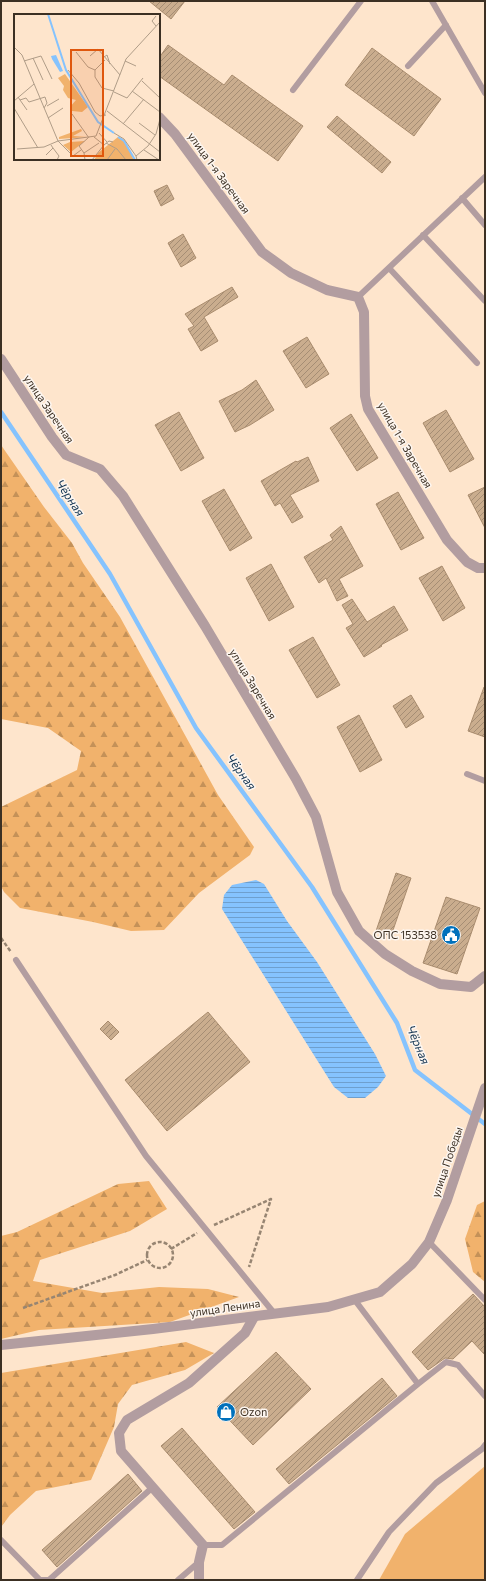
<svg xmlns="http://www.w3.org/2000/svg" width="486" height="1581" font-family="Commissioner,sans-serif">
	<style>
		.forest { fill: url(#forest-firs) }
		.garden { fill: #f1b26c }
		.water { fill: url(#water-rules) }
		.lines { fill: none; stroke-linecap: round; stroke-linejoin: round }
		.stream { stroke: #85c3fe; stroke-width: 4.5 }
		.building { fill: url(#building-hatch); stroke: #a98c6e }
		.path { stroke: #978572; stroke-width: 2.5; stroke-dasharray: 4 2; stroke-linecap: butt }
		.service { stroke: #b29da0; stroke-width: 6 }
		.minor { stroke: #b29da0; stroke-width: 10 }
		.tertiary { stroke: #b29da0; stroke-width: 10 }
		.labels { text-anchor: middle; stroke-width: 3; stroke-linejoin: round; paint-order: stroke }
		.street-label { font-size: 11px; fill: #3c3023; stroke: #fdf6f0 }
		.poi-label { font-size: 11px; fill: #3c3023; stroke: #fdf6f0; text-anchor: end }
		.water-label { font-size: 12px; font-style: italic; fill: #133452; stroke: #fdf6f0 }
		.inset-river { fill: none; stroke: #85c3fe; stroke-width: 2 }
		.inset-road { fill: none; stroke: #b09d88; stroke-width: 1 }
		.view { fill: #df570d; fill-opacity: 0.15; stroke: #df570d; stroke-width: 2 }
		.inset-edge { fill: none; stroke: #3c3023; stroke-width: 2 }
	</style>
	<defs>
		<pattern id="forest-firs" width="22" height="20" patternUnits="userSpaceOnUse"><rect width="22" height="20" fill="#f1b26c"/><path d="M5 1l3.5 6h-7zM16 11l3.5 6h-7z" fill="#c49158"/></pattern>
		<pattern id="water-rules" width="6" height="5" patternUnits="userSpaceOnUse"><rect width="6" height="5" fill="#85c3fe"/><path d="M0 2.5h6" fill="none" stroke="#6e9fcd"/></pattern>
		<pattern id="building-hatch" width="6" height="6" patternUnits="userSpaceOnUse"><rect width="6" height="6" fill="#caad8e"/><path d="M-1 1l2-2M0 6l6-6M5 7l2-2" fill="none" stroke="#a58d74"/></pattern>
	</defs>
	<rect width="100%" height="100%" fill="#fee5cc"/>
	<path class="forest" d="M1,445L44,507L72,543L83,563L120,617L218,795L254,847L250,855L199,893L164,930L131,931L93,922L20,908L4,892L1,886V807L77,770L81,751L48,728L1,719Z
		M149,1181L167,1209L130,1231L40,1260L33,1281L102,1293L159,1287L208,1289L239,1297L170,1322L39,1330L1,1339V1236L17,1232L118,1184Z
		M485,1201V1282L473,1272L465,1239L477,1205Z
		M186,1342L214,1353L185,1370L132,1385L118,1404L114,1427L91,1480L36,1491L10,1515L1,1527V1373Z"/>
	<path class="garden" d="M485,1466V1580H379L405,1534Z"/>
	<path class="water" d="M256,880L264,884L287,921L317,962L375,1054L386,1076L378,1087L365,1098H348L334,1087L222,909L224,895L232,885Z"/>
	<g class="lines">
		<path class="stream" d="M1,412L110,574L196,728L312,887L397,1023L415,1070L485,1124"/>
	</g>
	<path class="building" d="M149,1H185L171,19Z
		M168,45L224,85L232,75L303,126L278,161L159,76V58Z
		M372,48L441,99L414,136L345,85Z
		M337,116L391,162L382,173L327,127Z
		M167,185L174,199L161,206L154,191Z
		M183,234L196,258L181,267L168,243Z
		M232,287L238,297L204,317L218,341L201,351L188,329L194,326L185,314Z
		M307,337L329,374L306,388L283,351Z
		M256,380L274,410L250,425L235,432L219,401L242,390Z
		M446,410L474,459L450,472L423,423Z
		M179,412L204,458L181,471L155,425Z
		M351,414L378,458L357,471L330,428Z
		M308,457L319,481L290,495L303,517L292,523L280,503L275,506L261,481L296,461L297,462Z
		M485,487V528L468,495Z
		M224,489L252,538L230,551L202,501Z
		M398,492L424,538L401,550L376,504Z
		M341,526L363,566L339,579L348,596L337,601L326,578L319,583L304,557L333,540L330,535Z
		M271,564L294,607L269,621L246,578Z
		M442,566L465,608L443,621L419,578Z
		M352,599L367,622L394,606L408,630L381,645L382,646L364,657L346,628L353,624L342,605Z
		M313,637L340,685L317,698L289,650Z
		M484,687L485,688V737L468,731Z
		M411,695L424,717L406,728L393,706Z
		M359,715L382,760L360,772L337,727Z
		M396,873L411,878L391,936L376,931Z
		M446,897L480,908L457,974L423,963Z
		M208,1012L250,1062L167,1131L125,1080Z
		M108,1021L119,1032L111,1040L100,1029Z
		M473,1294L485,1307V1355L472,1341L453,1359L445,1358L428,1370L412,1352Z
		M276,1352L311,1389L253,1445L217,1407Z
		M382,1378L397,1396L289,1484L276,1469Z
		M182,1428L255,1512L234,1529L161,1446Z
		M128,1474L142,1491L57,1567L42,1550Z"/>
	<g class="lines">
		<path class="path" d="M1,938L11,952
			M214,1225L271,1199L249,1267
			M147 1255a13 13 0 1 1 26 0a13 13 0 1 1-26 0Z
			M171,1249L197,1233
			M23,1308L115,1275L147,1260"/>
		<path class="service" d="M432,1L485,93
			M408,66L446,25
			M293,90L361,1
			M462,198L485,225
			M423,235L485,301
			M389,268L477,363
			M358,297L485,177
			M467,774L485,781
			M16,960L146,1156L274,1313
			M429,1242L485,1300
			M354,1299L418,1384L446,1362L458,1365L485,1396
			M1,1540L40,1580H49L153,1487
			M203,1545H222L418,1384
			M178,1580L199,1562
			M357,1580L389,1532L436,1483L482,1449L485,1445"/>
		<path class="minor" d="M159,117L175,134L262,252L291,273L327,290L358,297L364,312L365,396L368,409L447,540L467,562L478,568H485
			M1,359L52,437L66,455L100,469L123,496L205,626L296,779L316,817L337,892L359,931L385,954L412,971L440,984L471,987L485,976
			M199,1580V1562L203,1545L121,1451L119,1433L127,1420L189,1383L245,1333L254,1317"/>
		<path class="tertiary" d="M1,1345L153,1329L328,1307L380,1292L412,1264L429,1242L447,1200L485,1088"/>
	</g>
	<defs>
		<g id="civic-disc" transform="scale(1)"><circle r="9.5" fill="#0071bc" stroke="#fdf6f0"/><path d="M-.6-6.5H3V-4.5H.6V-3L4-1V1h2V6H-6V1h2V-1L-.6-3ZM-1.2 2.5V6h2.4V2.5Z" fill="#fff"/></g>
		<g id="shop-disc" transform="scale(1)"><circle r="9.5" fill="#0071bc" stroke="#fdf6f0"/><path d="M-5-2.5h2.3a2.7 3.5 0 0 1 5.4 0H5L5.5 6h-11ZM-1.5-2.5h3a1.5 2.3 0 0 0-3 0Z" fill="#fff"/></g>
	</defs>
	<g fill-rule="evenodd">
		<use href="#civic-disc" x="451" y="935"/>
		<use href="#shop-disc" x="226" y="1412"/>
	</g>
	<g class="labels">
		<g class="street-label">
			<text transform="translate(219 173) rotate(54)" y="4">улица 1-я Заречная</text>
			<text transform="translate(49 409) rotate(56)" y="4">улица Заречная</text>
			<text transform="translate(405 445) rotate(60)" y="4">улица 1-я Заречная</text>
			<text transform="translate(253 684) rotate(59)" y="4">улица Заречная</text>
			<text transform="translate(447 1162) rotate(-71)" y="4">улица Победы</text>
			<text transform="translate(225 1308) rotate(-8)" y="4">улица Ленина</text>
		</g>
		<g class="poi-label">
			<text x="437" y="939">ОПС 153538</text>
			<text x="240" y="1416" text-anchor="start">Ozon</text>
		</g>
		<g class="water-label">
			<text transform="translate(70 498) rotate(56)" y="4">Чёрная</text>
			<text transform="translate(241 772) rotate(54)" y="4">Чёрная</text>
			<text transform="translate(418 1045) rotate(67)" y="4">Чёрная</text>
		</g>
	</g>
	<g transform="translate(14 14)">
		<rect width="146" height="146" fill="#fee5cc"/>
		<path d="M51,60L74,93L68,98L58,97L56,93L62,86L54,84L49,76L50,72L44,64ZM67,115L68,117L59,122L73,123L45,125V123ZM71,127L57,138L49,131L56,128Z" fill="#f1b26c"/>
		<path d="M104,123L110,126L120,146H80L84,139Z" fill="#f1b26c"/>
		<path d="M42,41L49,57L46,58L38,45L37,42Z" fill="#85c3fe"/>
		<path class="inset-river" d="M34,0L52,56L84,108L100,119M104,123L110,127L121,146"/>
		<path class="inset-road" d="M142,12L138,7L142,2M0,33L8,41L44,127L59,142L67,136M62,38L74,53L81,56V63L88,74L100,77M76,42L84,35L106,61M90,43L93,41L96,50M19,44L29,66M10,47L27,42L38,65M111,47L122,52M54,56L65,69L81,98L86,102L92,101M81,56L91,46M128,67L146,84M118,77L146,98M100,78L113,84L129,64M4,83L6,86L12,84L15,88L31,83L33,89L30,94M6,86L13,96M0,87L20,70M33,92L45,85M0,94L24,134M93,97L146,138M58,100L75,124M34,104L49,94M125,109L141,121M109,110L130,85M85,119L93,128M100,119L110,125L122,142M80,123L90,131L95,127L99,128M92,129L103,135L112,146M39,134L45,142L43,146M3,135L30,133L44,127L82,122L112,45L146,8M130,136L145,146M70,139L85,129M32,141L39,134L37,131M71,146L70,139L65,132L74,124M78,146L90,131M93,146L101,135M123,146L122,142L134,132L142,120L146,105"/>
		<path class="view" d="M57,36H89V142H57Z"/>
		<rect width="146" height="146" class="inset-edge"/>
	</g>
	<rect width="486" height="1581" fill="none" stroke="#3c3023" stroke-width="4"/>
</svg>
